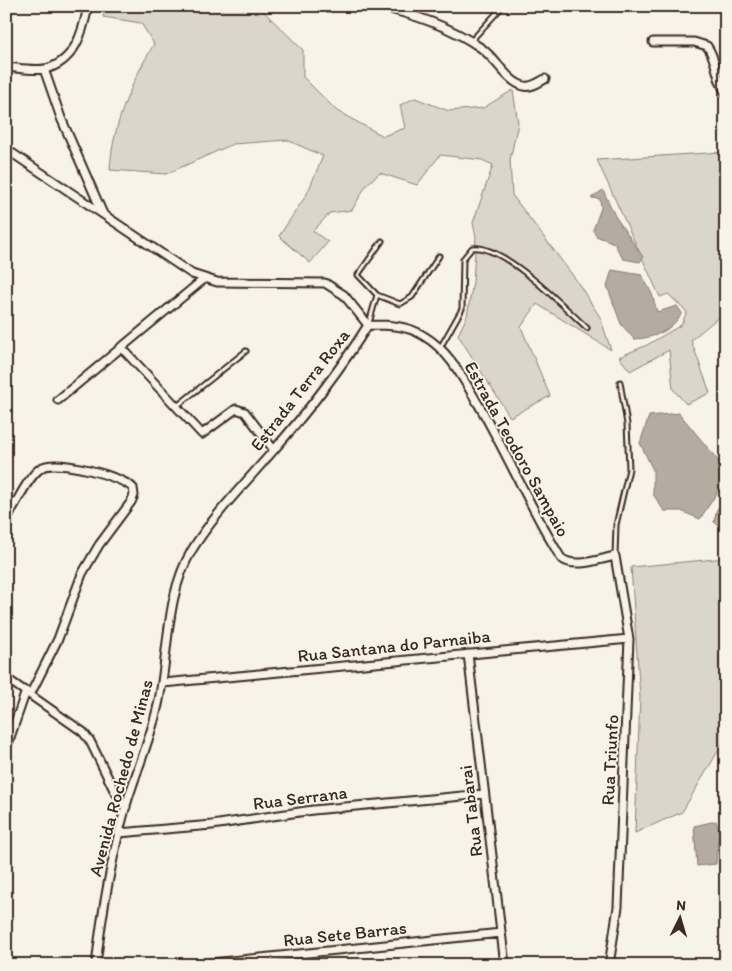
<svg xmlns="http://www.w3.org/2000/svg" width="732" height="971" font-family="Itim,sans-serif">
	<style>
		.green { fill: #dbd6cb; stroke: #8b8074 }
		.water { fill: #b4aca0; stroke: #84786c }
		.lines { fill: none; stroke-linecap: round; stroke-linejoin: round }
		.lane-casing { stroke: #3b2a1e; stroke-width: 7 }
		.street-casing { stroke: #3b2a1e; stroke-width: 11 }
		.lane { stroke: #f7f3e8; stroke-width: 3 }
		.street { stroke: #f7f3e8; stroke-width: 7 }
		.labels { text-anchor: middle; stroke-width: 4; stroke-linejoin: round; paint-order: stroke }
		.street-label { font-size: 18px; fill: #3b2a1e; stroke: #f7f3e8 }
	</style>
	<rect width="100%" height="100%" fill="#f7f3e8"/>
	<filter id="ink" filterUnits="userSpaceOnUse"><feTurbulence type="fractalNoise" baseFrequency=".02" numOctaves="2"/><feDisplacementMap in="SourceGraphic" scale="10" xChannelSelector="R" yChannelSelector="G"/><feConvolveMatrix kernelMatrix="1 2 1 2 8 2 1 2 1" color-interpolation-filters="sRGB"/></filter>
	<g filter="url(#ink)">
		<path class="green" d="M105,6H258L303,50V77L337,111L383,136L405,128L400,105L415,98L449,111L483,108L513,90L518,123L510,160L512,195L574,277L600,317L611,350L537,304L521,327L550,396L510,417L458,335L467,316L473,282L476,237L473,223L493,165L482,160L440,155L417,185L380,173L367,184L352,210L330,213L313,231L328,242L310,263L279,236L307,194L323,156L287,140L233,144L166,174L110,170C112,126 132,81 154,44L141,23L103,17Z
			M723,152L726,183V311L691,340L710,393L686,404L673,389L669,350L630,371L619,357L647,345L681,325L687,312L668,294L660,297L597,160Z
			M726,558V738L682,812L635,833L640,697L631,567Z"/>
		<path class="water" d="M603,190L615,216L643,257L640,262L623,259L614,243L596,236L593,230L601,208L600,199L591,198Z
			M612,270L642,275L652,294L657,312L677,306L682,313C671,331 655,338 634,339L621,324L607,286Z
			M679,413L726,470V479L700,519L681,511H664L653,494V470L640,443L649,416Z
			M726,499V530L714,522L717,509Z
			M716,821L719,830L716,864L697,866L694,826Z"/>
		<g class="lines">
			<g class="lane-casing">
				<path id="lane" d="M471,41L503,6
					M382,241L358,275L377,295L400,304L412,297L439,256
					M369,323L377,295
					M440,348L462,309L463,259L472,248C502,243 564,307 587,328
					M177,406L246,351
					M615,556L616,525L629,469L627,424L620,382"/>
			</g>
			<g class="street-casing">
				<path id="street" d="M378,6C415,15 450,26 481,48C495,57 507,82 524,86C531,88 539,82 545,79
					M653,42H694L707,46C718,61 715,78 726,93
					M6,67C18,68 33,71 45,69C75,62 83,32 88,6
					M44,69L61,118L103,214
					M6,149L192,274L217,282L325,283L344,295L368,325
					M368,325C388,325 407,325 424,336C451,352 464,381 480,407C508,456 531,509 561,558C574,569 600,559 615,556L629,639L618,907L609,965
					M121,347L202,434L236,409L245,412L274,450
					M58,400L204,279
					M6,520C15,506 28,476 41,468C55,458 122,476 133,488L134,495L131,502L99,545L82,574L58,639L31,693
					M468,654L505,965
					M6,678L83,732L90,741L114,790L126,807
					M163,683L629,639
					M6,749L26,691
					M119,833L212,825L313,810L484,794
					M96,965C102,912 111,860 125,809C135,774 150,741 158,705C169,655 165,595 192,550C211,518 248,480 273,451C308,411 340,370 368,325
					M192,965L501,933"/>
			</g>
			<use href="#lane" class="lane"/>
			<use href="#street" class="street"/>
		</g>
	</g>
	<g class="labels">
		<g class="street-label">
			<text transform="translate(300 390) rotate(-52)" y="6">Estrada Terra Roxa</text>
			<text transform="translate(517 449) rotate(61)" y="6">Estrada Teodoro Sampaio</text>
			<text transform="translate(394 646) rotate(-6)" y="6">Rua Santana do Parnaiba</text>
			<text transform="translate(610 760) rotate(-87)" y="6">Rua Triunfo</text>
			<text transform="translate(121 778) rotate(-75)" y="6">Avenida Rochedo de Minas</text>
			<text transform="translate(300 798) rotate(-7)" y="6">Rua Serrana</text>
			<text transform="translate(471 811) rotate(-97)" y="6">Rua Tabarai</text>
			<text transform="translate(345 934) rotate(-6)" y="6">Rua Sete Barras</text>
		</g>
	</g>
	<rect width="732" height="971" fill="none" stroke="#f7f3e8" stroke-width="25"/>
	<rect x="12" y="12" width="707" height="946" fill="none" stroke="#3b2a1e" stroke-width="2" filter="url(#ink)"/>
	<g transform="translate(680 918) rotate(5)" stroke="#f7f3e8" stroke-width="4" paint-order="stroke">
	<path d="M0-4L9 19L0 12L-9 19Z" fill="#3b2a1e"/>
	<text y="-8" font-size="14" font-weight="bold" text-anchor="middle" fill="#3b2a1e">N</text>
	</g>
</svg>
